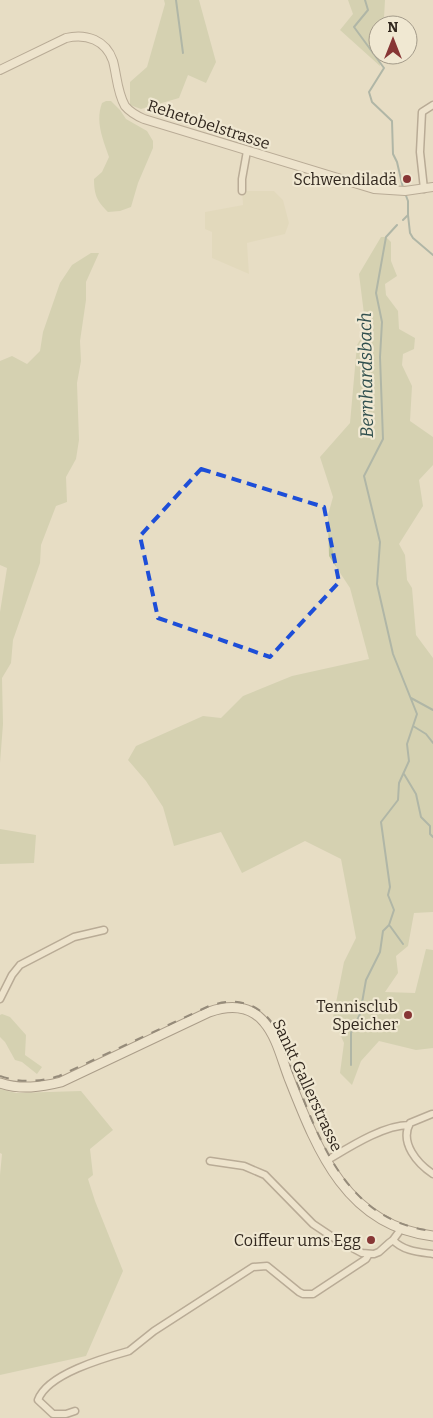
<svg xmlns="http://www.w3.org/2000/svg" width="433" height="1418" font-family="Bitter,serif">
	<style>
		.farmland { fill: #dcd6b2 }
		.green { fill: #bec49a }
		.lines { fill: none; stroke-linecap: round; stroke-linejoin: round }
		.stream { stroke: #6e8882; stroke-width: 2 }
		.minor-casing { stroke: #80705d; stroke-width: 9 }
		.tertiary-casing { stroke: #80705d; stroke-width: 10 }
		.secondary-casing { stroke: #615140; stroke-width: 11 }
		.minor { stroke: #f4ebd6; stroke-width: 6 }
		.tertiary { stroke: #f4ebd6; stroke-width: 8 }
		.secondary { stroke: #f4ebd6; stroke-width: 9 }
		.rail { stroke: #32281f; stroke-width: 2; stroke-dasharray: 9 9; stroke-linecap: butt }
		.marked { fill: none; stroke: #1d4ed8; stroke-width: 4; stroke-dasharray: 10 6; stroke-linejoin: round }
		.poi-dot { fill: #873635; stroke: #f0e8d2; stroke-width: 2 }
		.labels { text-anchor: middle; stroke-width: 4.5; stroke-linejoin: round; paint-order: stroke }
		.street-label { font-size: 16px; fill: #32281f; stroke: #f0e8d2 }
		.poi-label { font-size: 16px; fill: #32281f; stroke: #f0e8d2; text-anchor: end }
		.water-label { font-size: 18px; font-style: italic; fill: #304f4e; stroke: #f0e8d2 }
	</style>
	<rect width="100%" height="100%" fill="#e7ddc4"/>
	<path class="farmland" d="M242,191H274L283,200L289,223L285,234L247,243L249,274L212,258V232L205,229V212L243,205Z"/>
	<path class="green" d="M164,0H199L216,62L206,83L188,75L179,98L141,109L130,105V82L147,67L165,4Z
		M348,0H385L384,18L380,25H378V55H379L380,66L340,30L353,14Z
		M106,101H111L120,110L126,119L147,131L153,141V148L138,183L131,207L120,211L108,212C97,201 94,195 94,179L102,172L109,157C103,139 95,122 102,103Z
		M381,237H386L391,242V261L397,276L385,284L386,295L398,311L399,329L415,338L414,349L403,354L402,365L412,386L410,421L433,437V465L419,480L423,506L399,544L405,555L407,580L412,588L416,635L433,658V912L414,913L408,946L396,956L398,973L385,992L415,993L426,949L433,950V1048L416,1050L379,1041L361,1061L352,1085L340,1073L344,1043L333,1018L344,962L356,938L341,859L305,841L242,873L221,832L174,846L163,807L146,781L128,760L136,746L203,716L221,718L243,696L292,676L369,659L350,588L329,556L328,515L333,497L320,457L350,423L357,345L366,330L359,274Z
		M91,253H99L86,282V300L80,341L81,361L77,383L79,440L76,459L66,477L67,502L56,506L41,545L40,563L13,640L11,663L2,678L3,724L0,763V612L7,568L0,565V361L12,356L27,364L40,351L43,332L60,283L72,265Z
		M0,829L36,835L34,863L0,864Z
		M2,1014L10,1017L26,1035L25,1055L42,1067L37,1074L22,1062L15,1060L5,1042L0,1037V1015Z
		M0,1089L16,1093L81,1091L113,1130L90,1149L93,1175L88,1179L95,1201L123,1271L86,1356L0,1375V1175L2,1154L0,1153Z"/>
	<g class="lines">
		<path class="stream" d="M176,0L183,53
			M365,0L368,10L354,27L384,68L369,92L372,102L392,121L393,154L397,162L403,188
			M408,215L410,233L413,238L433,255
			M403,220L408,215V201L405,193
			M411,698L433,710
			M413,726L426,734L433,743
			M404,774L416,794L421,817L430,826V834L433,837
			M390,926L403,944
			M351,1065V1033L360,1014L366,980L380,952L383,931L389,925L394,910L388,895L390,887L381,822L398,800L399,783L409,761L407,744L417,714L393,654L377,584L380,542L364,476L383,439L380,357L382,322L376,293L386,237L397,225"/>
		<g class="minor-casing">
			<path id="minor" d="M424,189L420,152L422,112L433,105
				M242,191V179L247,151
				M0,999L12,975L20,965L74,937L104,930
				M432,1114L410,1123C399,1143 418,1164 433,1174
				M210,1161L244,1166L265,1175L313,1224L334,1238L362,1253L374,1254L379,1252L389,1243L393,1240L401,1229
				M326,1161C348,1148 383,1125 409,1125
				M393,1240C403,1251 419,1252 433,1254
				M75,1411L66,1414H53L38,1400C47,1374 104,1358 129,1351L154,1331L253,1267L267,1266L299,1292L303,1294H313L366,1259L369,1254"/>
		</g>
		<g class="tertiary-casing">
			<path id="tertiary" d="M0,70L66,38C86,33 106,40 113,61C117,76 117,92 125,106C130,112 137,116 144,119L374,189L405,191L433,187"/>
		</g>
		<g class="secondary-casing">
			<path id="secondary" d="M0,1083C21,1090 41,1087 61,1082L209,1012C229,1005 250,1005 264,1022C277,1037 282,1060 289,1078C317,1149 346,1226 433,1236"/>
		</g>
		<use href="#minor" class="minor"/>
		<use href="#tertiary" class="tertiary"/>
		<use href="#secondary" class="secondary"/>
		<path class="rail" d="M0,1076C20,1083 39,1082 59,1076L209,1006C235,997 257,1002 273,1024C311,1103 327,1219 433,1231"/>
	</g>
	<path d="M0 0H433V1418H0ZM201,469L324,507L339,582L270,657L158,618L140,536Z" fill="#e7ddc4" fill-opacity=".55" fill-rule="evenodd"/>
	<path class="marked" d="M201,469L324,507L339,582L270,657L158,618L140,536Z"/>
	<g class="poi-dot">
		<circle cx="407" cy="179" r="5"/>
		<circle cx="408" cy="1015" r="5"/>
		<circle cx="371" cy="1240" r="5"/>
	</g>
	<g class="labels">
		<g class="street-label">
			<text transform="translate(209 124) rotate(18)" y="6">Rehetobelstrasse</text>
			<text transform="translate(308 1085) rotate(65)" y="6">Sankt Gallerstrasse</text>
		</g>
		<g class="poi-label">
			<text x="397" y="185">Schwendiladä</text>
			<text x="398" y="1012">Tennisclub<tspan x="398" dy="18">Speicher</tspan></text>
			<text x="361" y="1246">Coiffeur ums Egg</text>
		</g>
		<g class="water-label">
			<text transform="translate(366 375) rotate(-91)" y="6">Bernhardsbach</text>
		</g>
	</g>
	<g transform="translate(393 40)"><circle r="24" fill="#f0e8d2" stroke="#a49b8a"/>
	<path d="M0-4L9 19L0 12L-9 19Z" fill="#873635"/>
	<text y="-8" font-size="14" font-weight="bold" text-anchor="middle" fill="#32281f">N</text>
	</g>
</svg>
